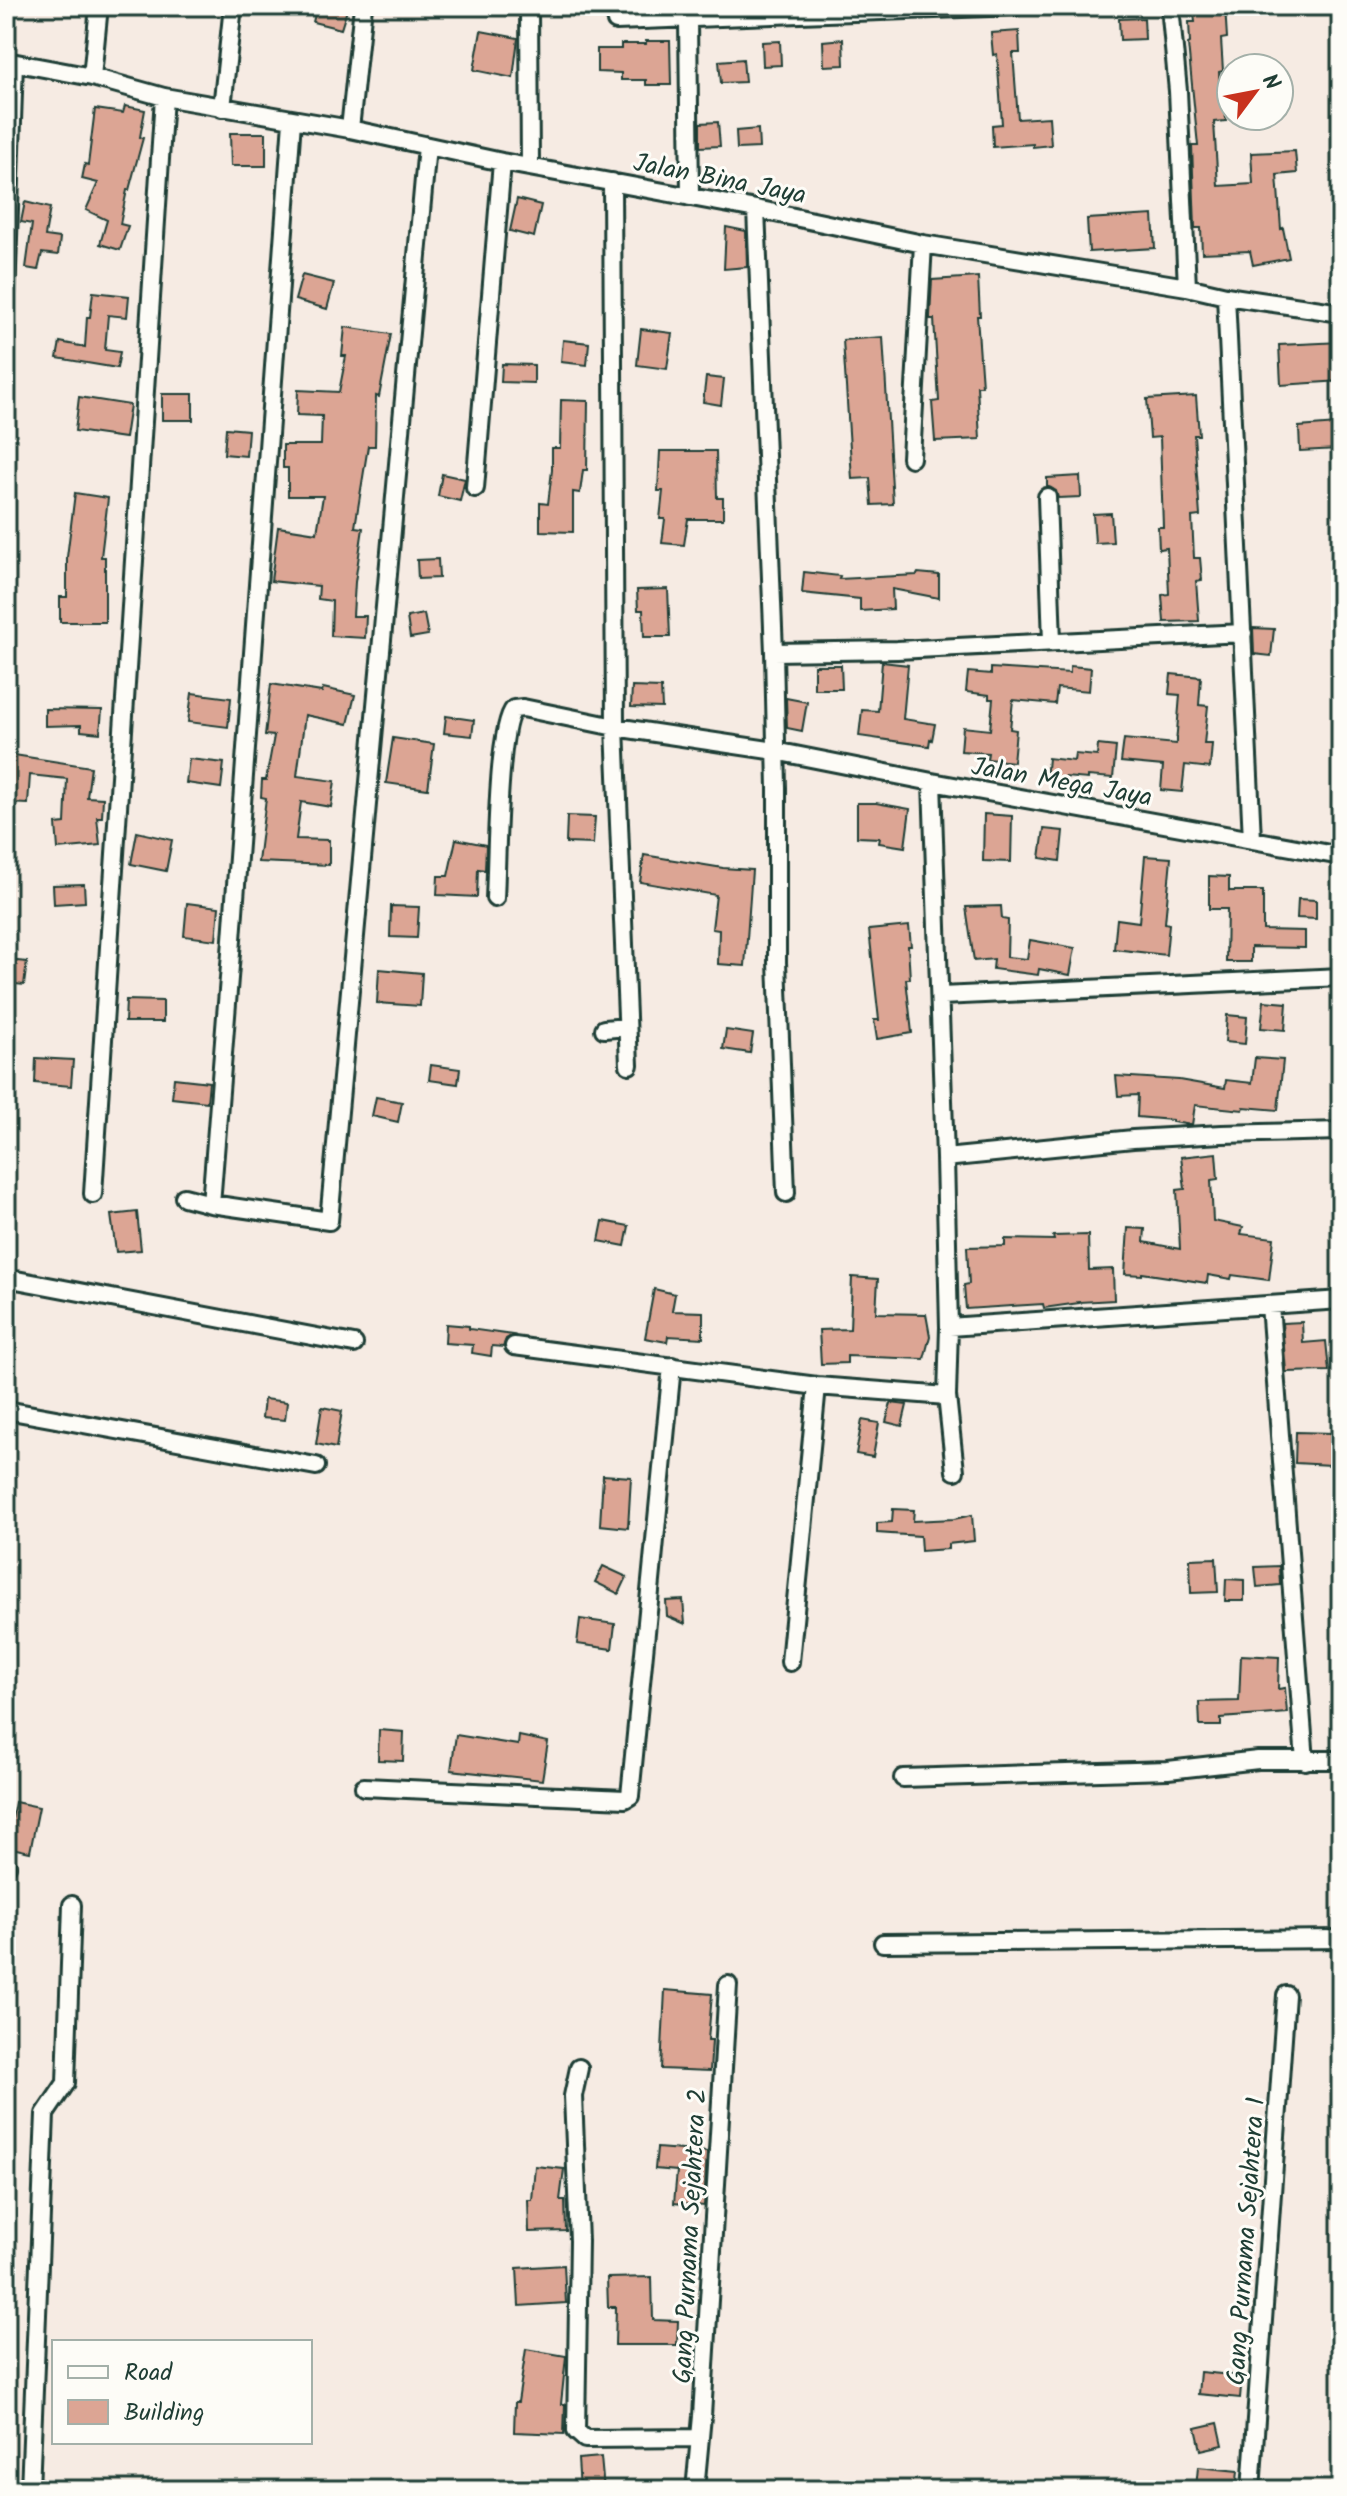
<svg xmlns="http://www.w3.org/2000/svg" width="1347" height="2496" font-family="Kalam,sans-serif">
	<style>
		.building { fill: #dca594; stroke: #1f3d34; stroke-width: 2 }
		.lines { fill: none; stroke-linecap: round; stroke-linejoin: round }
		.minor-casing { stroke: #1f3d34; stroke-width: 22 }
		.minor { stroke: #fdfcf7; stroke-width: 16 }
		.labels { text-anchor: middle; stroke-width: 6; stroke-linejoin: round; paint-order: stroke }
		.street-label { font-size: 26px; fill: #1f3d34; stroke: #fdfcf7 }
	</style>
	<rect width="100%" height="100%" fill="#f6ebe3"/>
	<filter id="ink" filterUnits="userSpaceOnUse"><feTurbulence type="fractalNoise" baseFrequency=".0125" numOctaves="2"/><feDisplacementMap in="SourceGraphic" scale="16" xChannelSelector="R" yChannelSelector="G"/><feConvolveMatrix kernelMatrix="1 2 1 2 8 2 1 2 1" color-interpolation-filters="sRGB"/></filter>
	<g filter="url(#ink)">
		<path class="building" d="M317,6H333L347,10L341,29L313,22Z
			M1193,6H1225L1227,38L1221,39L1223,71L1219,72L1221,103H1225L1226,121L1214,122L1218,186L1253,184L1251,153L1295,151L1297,173L1277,175L1281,229L1283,228L1289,258L1253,265L1250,251L1202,253L1201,228H1195L1192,146H1198L1188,44L1190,43L1189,22H1195Z
			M1144,18L1145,39L1120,40L1119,19Z
			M481,31L518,38L513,78L474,70Z
			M1019,31L1020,53H1013L1018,119L1049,117L1051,145L1033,147V144L993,147L992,125L1002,124L997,54L993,55L991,33Z
			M843,39L844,65L824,66L823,41Z
			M646,41H670L671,85H646V80H621V73L597,72V49H621V44H646Z
			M780,41L781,65L763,66L762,42Z
			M743,59L745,82L721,83L719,61Z
			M125,106L145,110L140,137L143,138L129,190H127L120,224L128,226L120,250L100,244L107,220L86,210L98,183L82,179L85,164L88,165L95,109L123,113Z
			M718,122L720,146L700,147V123Z
			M758,129L759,148L737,149L736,131Z
			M230,133H266V166H231Z
			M517,199L541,205L534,237L510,231Z
			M25,202L50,208L45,236L60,238L58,255L42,253L38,270L26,268L32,224L21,222Z
			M1153,215L1155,248L1089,252L1087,219Z
			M726,227L746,231L747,267L724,269Z
			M302,275L334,283L327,309L295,300Z
			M978,277L980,316H977L982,386H977L980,439L935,441L932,402L939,401L934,319H930V316L932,280Z
			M93,292L129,296L127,317L108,315L105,350L120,352L117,368L57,358L60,342L85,347L87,317H90Z
			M345,327L391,334L379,397L376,396L375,446H368L355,527L363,528L355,582L353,616H366L365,638L331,636L332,601L318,599L319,586L271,581L278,527L317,533L323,496H288V468H283V445H321L322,416L297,415L298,390L339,392L346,356H342Z
			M641,329L672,333L667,369L637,365Z
			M883,337L893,504L872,505L870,478L852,479L843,340Z
			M563,340L589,343L587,365L561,362Z
			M1341,342V381L1281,385L1279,345Z
			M502,364L534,365V383L501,382Z
			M706,377L724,379L721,405L703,402Z
			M162,394H193V420H162Z
			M1196,396L1199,435H1194L1200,516L1192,517L1194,558H1200L1202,580L1196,581L1199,621L1164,622L1162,595L1169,594L1167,548L1159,549L1158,527H1163L1160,437L1150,438L1147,399Z
			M79,397L130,405L125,438L75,431Z
			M561,400L588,401L587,470H583L580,493L573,492V532L540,531V503L548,504L552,470V448H560Z
			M1337,424L1338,449L1300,451L1299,427Z
			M226,428L248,430L246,456L224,454Z
			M660,451H716L717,498H723V519H688L684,545L662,543L665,519H660L663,491H658Z
			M442,474L465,479L460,501L438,496Z
			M1080,476L1081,497L1058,498L1056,491L1047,486V478Z
			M75,493L108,498L101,557H105V622H60V597H67V557Z
			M1111,513L1113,542L1095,543L1093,514Z
			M438,559L439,578L418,579L417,560Z
			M804,572L840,576L839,579L917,575L918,573L939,575V598L892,589L893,609L860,611V599L802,593Z
			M668,589L670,637H644L643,610H638L637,590Z
			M424,614L428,635L410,638L407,617Z
			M1253,628L1274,629L1271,656L1254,654Z
			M882,662L908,665L903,719L935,724L932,740L930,739L929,746L859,736L862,710L878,711Z
			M814,665H841L842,689H814Z
			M1070,666L1091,668L1089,691L1057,688L1055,704L1013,700L1010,729L1016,730L1013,762L987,759L988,753L961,751L963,727L990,730L993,699H989V695L966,692L968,672L991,674V668L1070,673Z
			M1171,674L1201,677L1199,705L1208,706L1204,744H1212L1210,768L1185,765L1182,792L1161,790L1163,766L1121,762L1124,739L1176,744L1180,695L1169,694Z
			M271,684L322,692L323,688L355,695L348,724L305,715L297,776L335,781L331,807L301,802L296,839L329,840V865L258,862L266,798L261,797L262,780H266L274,736L265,735Z
			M632,687L661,688L662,708L631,707Z
			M192,693L231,698L228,727L188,722Z
			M786,698L807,702L802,731L787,728Z
			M45,709L102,710L100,733L81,731V725L45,726Z
			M446,716L474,720L472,736L444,733Z
			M393,738L434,744L428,789L386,783Z
			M1098,745L1116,747L1113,778L1088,776V779L1065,777L1064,782L1046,780L1048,758L1074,761L1075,754L1097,756Z
			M8,754L91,767L87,797L103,798L102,817H97L100,845L58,849L56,824L65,823L67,779L30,775L28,804L6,803Z
			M189,759L224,763L221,788L186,783Z
			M857,803H876L910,809L905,847L879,843L880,838L857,837Z
			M984,814L1012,816L1011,862L983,861Z
			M567,816L595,817L593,844L566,843Z
			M1044,829L1063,831L1060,861L1040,858Z
			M137,832L172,840L166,871L131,864Z
			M456,839L486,845L485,870L478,869L477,897L437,895L438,876H448Z
			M644,855L723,868L752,870L745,966L718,964L719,930L712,929L716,895L640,882Z
			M1145,856L1171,858L1165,923L1169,924L1166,955L1114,949L1117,919L1139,922Z
			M1209,876L1229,877V891H1263V930L1305,931V948L1251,947V962H1226L1227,909H1209Z
			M84,884L85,902L54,904L53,885Z
			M1298,899L1316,900V919L1297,918Z
			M187,903L219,907L216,940L184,936Z
			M391,906L419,907L417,938L390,937Z
			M1001,906L1002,919L1008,920L1007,957L1027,959L1030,940L1075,948L1070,975L1039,969L1038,975L993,969L994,959L974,961L966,907Z
			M909,926L911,946H908L910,979H906L912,1033L877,1039L874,1020H879L869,930Z
			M6,960L27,962L24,985L6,983Z
			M379,969L422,973L420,1006L377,1003Z
			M126,1000L163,1001V1022H125Z
			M1264,1001L1287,1003L1285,1030L1261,1028Z
			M1227,1015L1247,1017L1245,1044L1225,1042Z
			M726,1030L753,1034L750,1053L723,1049Z
			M36,1058L73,1060L71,1086L35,1083Z
			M1255,1058L1283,1060L1278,1110L1244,1107L1243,1110L1195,1105L1192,1125L1172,1122V1120L1137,1117L1138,1095L1118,1096L1116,1076L1179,1080L1225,1088L1226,1080L1252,1083Z
			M431,1065L460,1069L458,1084L429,1080Z
			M174,1078L209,1082L207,1102L172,1098Z
			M376,1097L402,1102L398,1122L372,1116Z
			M1216,1153L1218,1179L1211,1180L1213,1221L1243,1227L1241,1234L1274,1238L1269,1280L1232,1275L1231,1279L1208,1275L1207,1283L1142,1273V1275L1125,1274L1128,1228L1145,1229L1144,1242L1180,1249L1177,1190L1185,1189L1181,1157Z
			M137,1212L141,1250L116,1252L111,1215Z
			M603,1221L629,1226L625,1246L599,1241Z
			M1088,1235L1089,1270L1113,1269L1114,1300L1078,1302L1079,1303L1044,1308L1043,1304L966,1309L964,1285L969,1284L967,1247L1005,1246V1239L1054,1240L1053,1236Z
			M852,1277L878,1279L876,1313L926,1314L930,1336L924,1359L847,1356V1363L821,1364L819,1330L850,1329Z
			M654,1289L675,1294L672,1311L703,1312V1338L668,1336L667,1342L645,1338Z
			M1302,1322L1303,1343L1326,1341L1329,1371L1286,1372L1282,1323Z
			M446,1324L469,1326V1329L513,1335L506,1339L503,1347L492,1346L491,1356L472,1353L473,1345L445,1343Z
			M264,1399L287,1402L285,1420L262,1418Z
			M891,1403L907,1405L902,1426L886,1422Z
			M322,1407L342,1411L336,1448L316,1444Z
			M862,1420L879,1423L873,1457L856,1454Z
			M1296,1432L1332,1433V1436L1341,1438V1459L1332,1458L1331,1465L1295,1463Z
			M603,1475L631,1477L628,1528L600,1525Z
			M893,1509L914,1510L913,1521L954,1519L972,1515L974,1541L948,1544V1549L921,1551L920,1536L877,1533V1523L892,1522Z
			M1216,1558L1218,1592L1191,1593L1190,1559Z
			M603,1566L627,1577L619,1594L595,1582Z
			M1279,1566L1280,1585L1257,1587L1255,1567Z
			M1226,1579L1244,1580V1601H1225Z
			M683,1600L685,1624L667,1616L666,1601Z
			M580,1619L615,1624L612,1649L577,1644Z
			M1241,1655L1279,1657L1278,1689L1285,1688L1287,1713L1221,1718V1726H1200L1199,1702L1239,1701Z
			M379,1730L404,1732L403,1761L378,1760Z
			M456,1735L518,1745L519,1736L548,1742L542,1780L451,1770Z
			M15,1802L39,1807L30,1852L7,1847Z
			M665,1990L712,1994L708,2040H712L710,2071L661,2069Z
			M657,2148L707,2152L704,2206L674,2203L677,2171L655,2169Z
			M535,2166L564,2169L560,2200H565L566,2231L529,2232L528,2200H532Z
			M564,2265L566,2303L519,2306L517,2268Z
			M652,2277L653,2320L678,2321L677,2345H615L616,2307H608L607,2278Z
			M526,2349L566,2356L561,2404H565L564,2434L514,2432L515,2402H518Z
			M1200,2372L1242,2376L1240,2398L1198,2394Z
			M1218,2423L1223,2445L1201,2450L1196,2428Z
			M601,2457L604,2490H580L578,2459Z
			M1198,2467L1238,2471L1236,2490L1196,2488Z"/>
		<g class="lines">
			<g class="minor-casing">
				<path id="minor" d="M99,6L92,77L164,97L350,129L502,162L756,209L923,244L1187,287L1226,296L1341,313
					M529,6L530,167
					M1170,6L1178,91L1187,287
					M688,20L690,197
					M616,21L1016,6
					M6,61L92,77
					M222,108L233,6
					M350,129L363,6
					M612,182L615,727L629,1065
					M756,209L774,652L777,788V962L786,1193
					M6,296L14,63
					M1226,296L1252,839
					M911,458L923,244
					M475,488L502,162
					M1047,497L1052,642
					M774,652L897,650L1243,633
					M932,782L945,1158L949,1327L947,1396L955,1471
					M495,898C497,865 497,727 514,709L523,708L615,727L775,751L932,782L1341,856
					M941,996L1341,977
					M604,1029L627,1027
					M945,1158L1133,1139L1222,1134L1341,1131
					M93,1194L164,97
					M184,1197L211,1204L329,1221L427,146
					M211,1204L231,953L292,121
					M6,1278L354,1344
					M1270,1305L1305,1761
					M949,1327L1341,1300
					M514,1346L817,1386L947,1396
					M6,1410L316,1466
					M790,1662L817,1386
					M903,1778L1168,1770L1258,1760H1341
					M364,1787L625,1799L630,1796L672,1366
					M6,1865L7,1866
					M883,1943L1341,1939
					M579,2068L573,2096L579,2241L576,2431L585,2439L699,2438
					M30,2490L45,2114L66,2083L72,1905
					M695,2490L702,2416L728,1985
					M1251,2490L1286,1995"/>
			</g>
			<use href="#minor" class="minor"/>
		</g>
	</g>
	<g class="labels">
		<g class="street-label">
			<text transform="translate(720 178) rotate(11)" y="9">Jalan Bina Jaya</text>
			<text transform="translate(1062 781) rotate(10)" y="9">Jalan Mega Jaya</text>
			<text transform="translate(689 2236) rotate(-87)" y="9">Gang Purnama Sejahtera 2</text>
			<text transform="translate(1245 2241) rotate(-86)" y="9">Gang Purnama Sejahtera 1</text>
		</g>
	</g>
	<rect width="1347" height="2496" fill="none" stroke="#fdfcf7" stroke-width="32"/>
	<rect x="16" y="16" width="1315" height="2464" fill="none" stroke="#1f3d34" stroke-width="3" filter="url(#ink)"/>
	<rect x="52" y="2340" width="260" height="104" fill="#fdfcf7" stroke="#a4b0a9" stroke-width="2"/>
	<rect x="68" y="2366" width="40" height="12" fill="#fdfcf7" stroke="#a4b0a9" stroke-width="2"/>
	<text x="124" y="2380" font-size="24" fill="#1f3d34">Road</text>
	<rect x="68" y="2400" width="40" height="24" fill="#dca594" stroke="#a4b0a9" stroke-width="2"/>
	<text x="124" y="2420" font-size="24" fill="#1f3d34">Building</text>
	<g transform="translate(1255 92) rotate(58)"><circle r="38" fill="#fdfcf7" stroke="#a4b0a9" stroke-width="2"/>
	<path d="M0-6L14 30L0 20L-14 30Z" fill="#c8321e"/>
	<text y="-12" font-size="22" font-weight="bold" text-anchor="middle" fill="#1f3d34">N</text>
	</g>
</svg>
